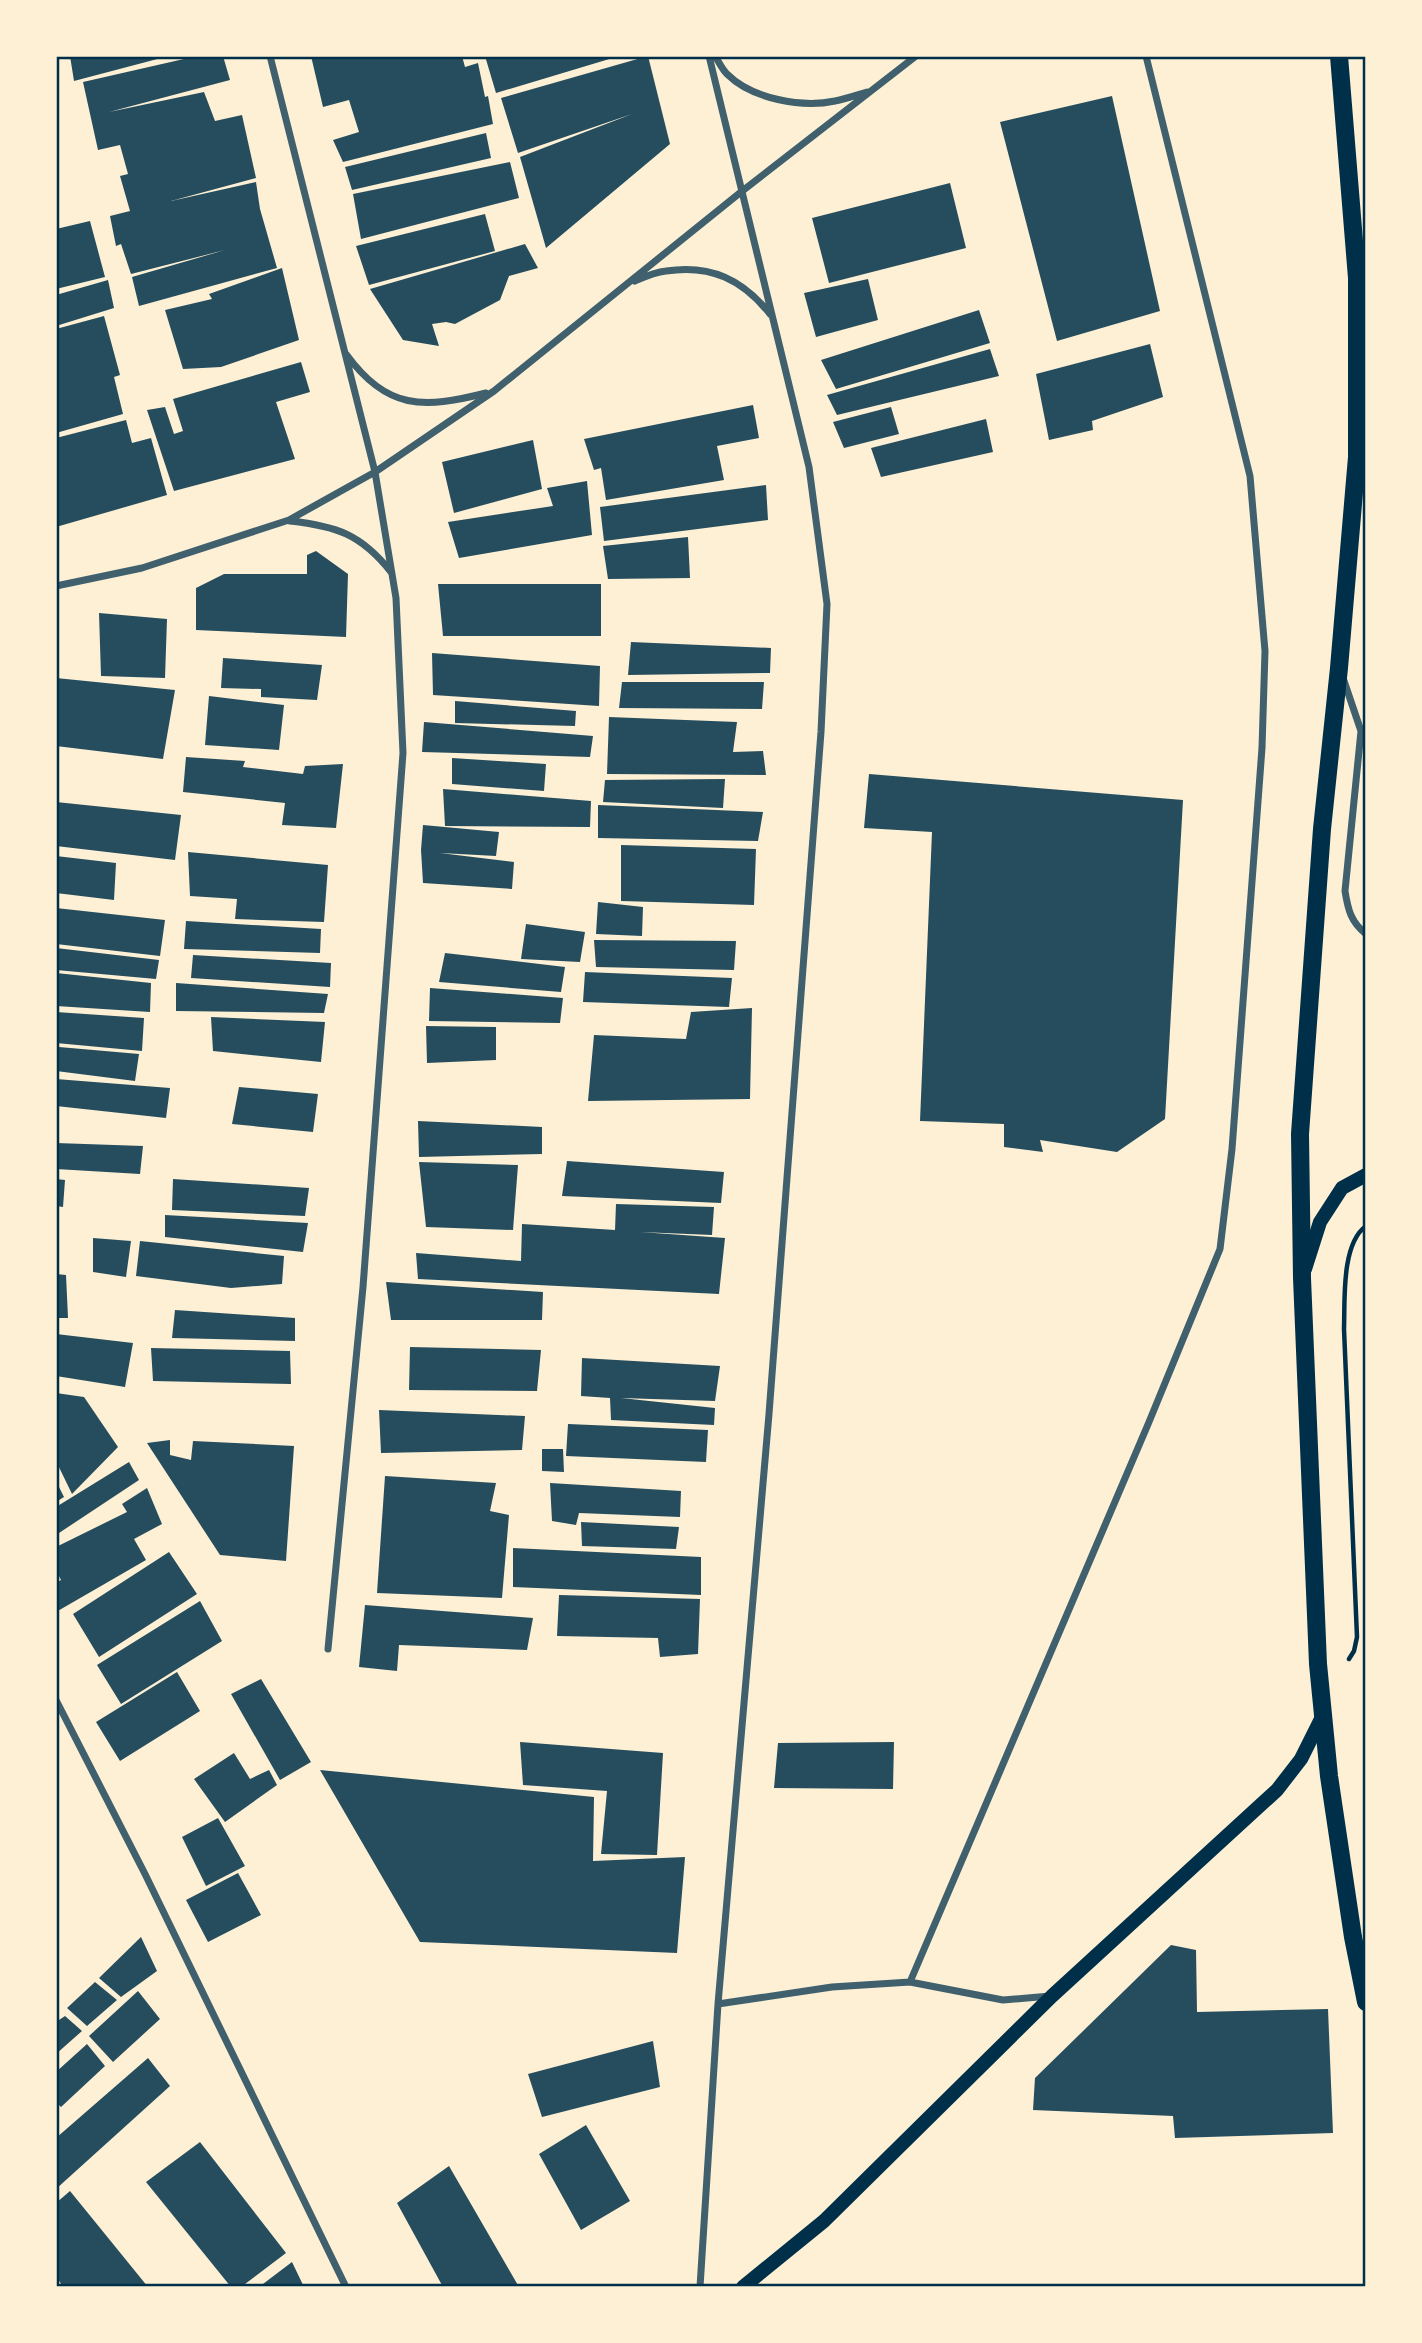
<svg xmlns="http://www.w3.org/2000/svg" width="1422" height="2343" font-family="Inter,sans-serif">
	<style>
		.building { fill: #264d5e }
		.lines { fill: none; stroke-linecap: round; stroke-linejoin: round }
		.path { stroke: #003049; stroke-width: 4.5 }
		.minor { stroke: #3f606c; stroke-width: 7 }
		.secondary { stroke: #003049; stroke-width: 14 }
		.primary { stroke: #003049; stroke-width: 18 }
		.neatline { fill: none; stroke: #003049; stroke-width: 2.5 }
	</style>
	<rect width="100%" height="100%" fill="#fdf0d5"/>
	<path class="building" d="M70,56H165V57L74,81Z
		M197,56H223L230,80L109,112L204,92L215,121L242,115L256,178L171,201L256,182L260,209L277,268L139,306L132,277L225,250L131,274L121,244L116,246L110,216L130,211L120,176L128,174L120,145L98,150L83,82Z
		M311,56H462L465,67L478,63L485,97L488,96L493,124L343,162L333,140L359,132L349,100L323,107Z
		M485,56H616V57L496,93Z
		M648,56L670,144L546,248L520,157L632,114L518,153L501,98Z
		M1112,96L1160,311L1057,341L1000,122Z
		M486,133L491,158L352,190L345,167Z
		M510,162L519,198L361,239L353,194Z
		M950,183L966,248L829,283L812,218Z
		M485,214L495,251L369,285L356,246Z
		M90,221L105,277L56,289V229Z
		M525,244L538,268L509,276L500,300L455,324L446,322L432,324L439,346L403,340L370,289Z
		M282,268L299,340L221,367L183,369L165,310L212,299L209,294Z
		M868,279L878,320L816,337L804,293Z
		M108,280L114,308L56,326V295Z
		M979,310L990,343L836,389L821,360Z
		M104,316L120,375L114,377L123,414L56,433V329Z
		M1150,344L1163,397L1092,421L1093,430L1049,440L1036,374Z
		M990,349L999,376L837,415L827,395Z
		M301,362L310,392L276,402L295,459L174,491L147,410L165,407L174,434L183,431L173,399Z
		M753,405L759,438L717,446L724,480L606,500L601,468L594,470L584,439Z
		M891,407L899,434L844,448L833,422Z
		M986,419L993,452L881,477L871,448Z
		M126,420L132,443L151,438L167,495L56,527V438Z
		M533,440L542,489L454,513L442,462Z
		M587,481L592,535L459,558L448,522L553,506L547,488Z
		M766,485L768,520L604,541L600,507Z
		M688,537L690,578L608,579L603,546Z
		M316,551L348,574L346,637L196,630V588L224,574H307V555Z
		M438,584H601V636H443Z
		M99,613L167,619L165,678L101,676Z
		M631,642L771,648L770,673L628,675Z
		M432,653L600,666L599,706L433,695Z
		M223,658L322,665L317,700L261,697V689L221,688Z
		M56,678L175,690L163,759L56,746Z
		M622,682H764L762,709L619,708Z
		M209,696L284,705L279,750L205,745Z
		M455,701L576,711L575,726L455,723Z
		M609,717L737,722L733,752L763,751L766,775L607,774Z
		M424,722L593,736L590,757L422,752Z
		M186,757L245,761L243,767L303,774L305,766L343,764L336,828L282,825L285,803L183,792Z
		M452,758L546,764L544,791L452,784Z
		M869,774L1183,800L1165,1119L1117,1152L1040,1140L1043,1152L1004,1147V1124L920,1121L932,832L864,828Z
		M725,779L723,808L603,802L605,780Z
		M443,789L591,801L590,827L445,826Z
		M56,802L181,815L175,860L56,846Z
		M598,805L763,812L758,841L598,838Z
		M423,825L499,832L496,856L440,853L514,862L512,889L423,883L421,850Z
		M621,845L756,849L754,905L621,901Z
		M188,852L328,865L324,922L235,919L237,899L190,896Z
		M56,856L116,863L114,900L56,893Z
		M598,902L643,907L642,936L596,934Z
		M56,908L165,920L160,956L56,944Z
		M186,921L321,929L320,953L184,949Z
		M526,924L585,932L580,962L521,959Z
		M594,940L736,941L734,970L596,967Z
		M56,948L159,960L156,979L56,970Z
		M445,953L565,967L561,992L439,982Z
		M193,955L331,963L330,987L191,978Z
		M585,972L732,978L729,1007L583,1002Z
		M56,973L151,983L150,1012L56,1006Z
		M176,983L328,994L324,1013L176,1011Z
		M430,988L563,998L560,1023L429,1021Z
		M752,1008L750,1099L588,1101L594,1035L686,1039L691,1012Z
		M56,1012L144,1018L142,1051L56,1043Z
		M211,1017L325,1022L321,1062L213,1051Z
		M426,1026L496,1027V1060L427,1063Z
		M59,1047L139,1054L135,1081L56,1071Z
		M56,1079L170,1088L166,1118L56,1106Z
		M239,1087L318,1094L313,1132L232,1124Z
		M418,1121L542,1127V1154L419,1157Z
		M56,1143L143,1146L140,1174L56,1169Z
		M567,1161L724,1172L721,1203L562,1196Z
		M419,1162L518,1165L513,1230L426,1227Z
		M56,1179L65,1180L63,1207L56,1206Z
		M173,1179L309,1188L305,1216L172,1210Z
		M616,1204L714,1207L712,1235L640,1232L725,1238L719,1294L418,1279L416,1253L521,1261L522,1224L615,1230Z
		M165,1215L308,1223L303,1252L165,1237Z
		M93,1238L131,1241L126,1277L93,1272Z
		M140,1241L284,1256L282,1284L231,1288L136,1276Z
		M56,1274L66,1275L68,1318H56Z
		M386,1282L543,1292L542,1320H391Z
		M175,1310L295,1318V1341L172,1338Z
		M56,1334L133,1343L125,1387L56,1376Z
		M410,1347L541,1350L537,1391L409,1390Z
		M151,1348L290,1351L291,1384L153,1381Z
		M582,1358L720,1366L715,1401L621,1398L715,1408L714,1425L611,1420L610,1398L581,1396Z
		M56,1393L84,1397L118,1447L72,1494L56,1461Z
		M379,1410L525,1416L522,1450L381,1453Z
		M568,1424L708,1430L706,1462L566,1456Z
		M170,1440V1455L191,1460L193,1441L294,1446L286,1561L220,1555L147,1443Z
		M542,1449H563L564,1472L542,1471Z
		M129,1462L139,1480L56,1535V1507Z
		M385,1476L496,1483L490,1511L509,1515L502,1598L377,1593Z
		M56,1481L64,1497L56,1502Z
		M550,1483L681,1491L680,1517L579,1513L576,1525L552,1521Z
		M147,1488L162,1524L134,1539L146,1560L56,1612V1583L61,1580L56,1570V1547L127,1512L122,1504Z
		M581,1522L679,1527L676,1549L582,1546Z
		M513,1548L701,1557V1595L513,1587Z
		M169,1552L197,1594L99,1657L73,1614Z
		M559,1595L700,1599L698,1654L660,1657L658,1638L557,1636Z
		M200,1601L222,1641L121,1704L97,1665Z
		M365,1605L533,1618L527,1650L399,1645L397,1671L359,1667Z
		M177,1672L200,1711L120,1761L96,1722Z
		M261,1679L311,1762L280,1780L231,1694Z
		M520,1742L663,1753L657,1855L601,1854L607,1791L523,1785Z
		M894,1742L893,1789L774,1788L778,1743Z
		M234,1753L250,1779L269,1770L277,1785L225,1822L194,1779Z
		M320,1770L594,1797L593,1861L685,1857L677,1953L420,1942Z
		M218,1818L245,1866L206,1886L182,1837Z
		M238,1873L261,1915L208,1942L186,1900Z
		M141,1937L157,1971L121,1997L99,1978Z
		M1171,1945L1196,1950L1197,2012L1328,2009L1333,2133L1175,2138L1173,2116L1033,2110L1035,2078Z
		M95,1982L117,2000L87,2026L67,2008Z
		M138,1991L160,2019L113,2062L89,2036Z
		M65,2016L82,2031L56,2054V2022Z
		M653,2041L660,2087L542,2117L528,2074Z
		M87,2044L105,2066L61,2107L56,2102V2072Z
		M148,2058L170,2086L56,2189V2138Z
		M586,2125L630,2201L581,2230L539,2154Z
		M200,2142L286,2253L241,2287H231L146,2182Z
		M449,2166L519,2287H443L397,2203Z
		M70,2191L148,2287H63L56,2276V2203Z
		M292,2262L304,2287H259Z"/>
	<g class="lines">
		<path class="path" d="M1349,1659L1354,1651L1357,1637L1344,1329C1345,1301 1341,1244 1366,1226"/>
		<path class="minor" d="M270,56L375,472L396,598L403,753L363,1287L328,1649
			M715,56C719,62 722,69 727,74C752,99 802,108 835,101C846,99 857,95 867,92
			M635,281C644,277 655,272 666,271C711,264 743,280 770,314
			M346,354C387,410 423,409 486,393
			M290,521C336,526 361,534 391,572
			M56,586L142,568L289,520L375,472L494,391L741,192L916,56
			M1343,678L1361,731L1345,891C1348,910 1351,922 1366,934
			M56,1700L145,1874L346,2287
			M910,1982L1149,1422L1220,1249L1232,1149L1262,748L1265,651L1250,476L1146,56
			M718,2004L832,1987L910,1982L1003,2000L1050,1996
			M700,2287L718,2004L769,1414L821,732L827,604L809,467L709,56"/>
		<path class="secondary" d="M1305,1269L1320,1222L1342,1188L1366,1175
			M743,2287L824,2221L1052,1996L1277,1790L1301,1759L1323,1715"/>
		<path class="primary" d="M1339,56L1357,278V457L1339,668L1322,829L1300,1134L1302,1278L1318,1664L1329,1776L1353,1937L1366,2002"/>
	</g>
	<rect width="1422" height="2343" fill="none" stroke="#fdf0d5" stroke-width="116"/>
	<rect x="58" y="58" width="1306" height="2227" class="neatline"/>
</svg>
